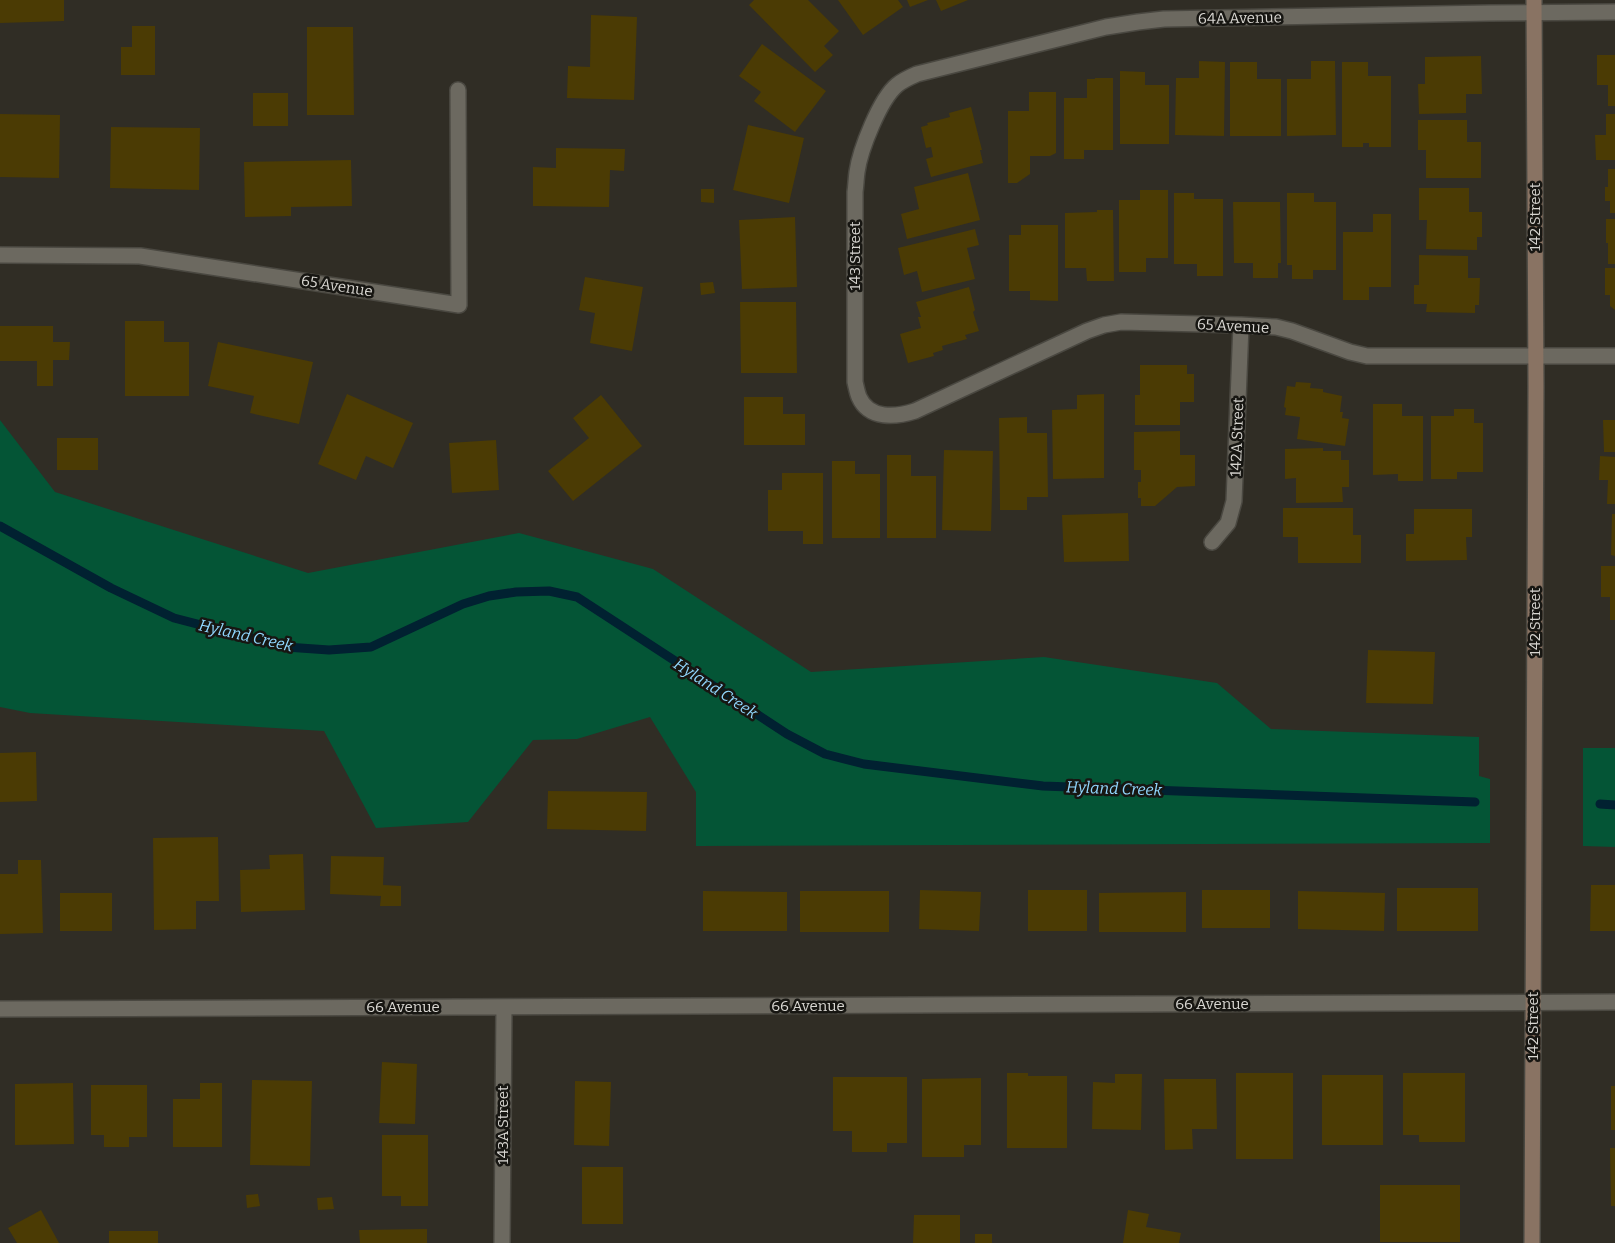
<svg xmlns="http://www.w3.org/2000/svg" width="1615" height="1243" font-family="Bitter,serif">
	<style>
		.green { fill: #045536 }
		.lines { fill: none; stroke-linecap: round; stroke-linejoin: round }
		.stream { stroke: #012131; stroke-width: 9 }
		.building { fill: #4b3b04 }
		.street-casing { stroke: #4a4841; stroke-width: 18 }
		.secondary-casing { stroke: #4a4841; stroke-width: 18 }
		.street { stroke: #6c6960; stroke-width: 15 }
		.secondary { stroke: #897363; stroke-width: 15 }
		.labels { text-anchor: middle; stroke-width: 5; stroke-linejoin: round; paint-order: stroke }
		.street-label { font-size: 15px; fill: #d9d7d2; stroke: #171612 }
		.water-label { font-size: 16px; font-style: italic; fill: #91d7fe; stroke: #171612 }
	</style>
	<rect width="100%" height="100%" fill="#302d25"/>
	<path class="green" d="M0,420L55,492L308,573L519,533L653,569L811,672L1044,657L1217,683L1271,729L1479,737V776L1490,779V843L696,846V792L650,717L577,739L533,740L468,822L376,828L324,731L30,713L0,707Z
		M1583,748H1615V847L1583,846Z"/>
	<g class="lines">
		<path class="stream" d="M0,526L111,588L174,618L286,647L329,650L371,647L463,604L489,596L516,592L549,591L577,597L787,734L825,754L864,764L1043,786L1475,802
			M1600,804L1615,805"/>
	</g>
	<path class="building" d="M0,0H64V21L0,23Z
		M754,0H808L839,31L824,46L833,55L815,72L749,5Z
		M838,0H898L903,7L863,35Z
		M907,0H928L910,7Z
		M936,0H968L941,11Z
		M591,15L637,17L634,100L567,98L568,66L590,67Z
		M132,26H155V75H121V47H132Z
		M307,27H353L354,115H307Z
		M762,44L826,91L795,132L754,101L761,92L739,76Z
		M1597,55H1615V106H1608V85H1597Z
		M1481,56L1482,94H1466V113L1419,114L1418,84H1425V57Z
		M1199,61L1225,62L1224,136L1175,135L1176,78H1199Z
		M1311,61H1335L1336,135L1287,136V79H1311Z
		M1230,62H1257V79H1281V136H1230Z
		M1342,62H1368V76H1391V147H1369V143H1363V147H1342Z
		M1120,71L1145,72V85H1169V144H1120Z
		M1095,78H1113V150H1084V159H1064V98H1087V79H1095Z
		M1029,92H1056V153L1050,156H1030V174L1017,183H1008V111H1029Z
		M253,93H288V126H253Z
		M971,107L982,150H980L983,163L931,177L926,159L933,157L931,147L926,148L921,127L928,125L927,123L950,117L949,113Z
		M0,114L60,115L59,178L0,177Z
		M1606,114H1615V160H1596L1595,135H1606Z
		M1418,120H1467V142H1481V178H1426V150H1418Z
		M748,125L804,138L789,203L733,190Z
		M111,127L200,128L199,190L110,188Z
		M556,148L625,149L624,171L610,170L609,207L533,206V167L556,168Z
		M351,160L352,206L291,207V216L245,217L244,162Z
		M1608,169H1615V213H1610V201H1605V187H1608Z
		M968,173L980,220L907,239L901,214L919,209L914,187Z
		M1419,188H1469V212H1482V237H1477V250L1426,249L1427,220H1419Z
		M701,189H714V203L701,202Z
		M1140,190H1168V258H1146V272H1119V200H1140Z
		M1174,193H1194V199H1223V276H1197V264H1174Z
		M1287,193H1314V202H1336V270H1313V279H1292V265H1287Z
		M1233,202H1280L1281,263H1278V278H1253V263H1234Z
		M1097,210H1113L1114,281H1087L1086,268H1065V213L1097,212Z
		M1373,214H1391V287H1369V300H1343V232H1373Z
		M795,217L797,287L742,289L739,220Z
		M1606,219H1615V264H1608V243H1606Z
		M1021,225H1058V301L1030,300V291H1009V235H1021Z
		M975,229L979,245L967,248L975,279L922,292L917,271L904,275L898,248Z
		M1419,255L1468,256V278H1480L1479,305H1475V313L1426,312L1427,304H1414V285H1419Z
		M1605,268H1615V310L1610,306V295H1605Z
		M585,277L643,287L632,351L590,343L595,313L579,310Z
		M713,282L715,293L701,295L700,283Z
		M969,287L975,310L973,312L979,331L965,335L967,339L942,346L943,350L933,353L934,356L908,363L900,334L921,328L918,317H921L916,302Z
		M740,302H796L797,373H741Z
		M125,321H164V342H189V396H125Z
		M0,326H53V342H70L69,360H53V386H37V361H0Z
		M218,342L313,362L299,424L250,413L254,396L208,386Z
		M1140,365H1187V374H1194V402H1180V425H1135V395H1140Z
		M1296,382L1311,383L1310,388L1323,389V392L1342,396L1340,412H1343L1342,418L1349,419L1345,446L1297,439L1300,417L1285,415L1286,408L1284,407L1287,386L1295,387Z
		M347,394L413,423L393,468L366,456L356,480L318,464Z
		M1104,394V478L1053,479L1052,410L1077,409V395Z
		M601,395L642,446L573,501L548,471L589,438L573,418Z
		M744,397H783V414H805V445H744Z
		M1373,404H1402V416H1423V481H1398V474L1373,475Z
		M1454,409H1474V423H1483V472H1457V479H1431V416H1454Z
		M1027,417V433H1047L1048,497H1027V510H1000L999,418Z
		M1603,420H1615V452H1604Z
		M1180,431V455H1195V486L1177,487L1155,506H1141V498H1138V482H1141V470H1134V432Z
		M57,438H98V470H57Z
		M496,440L499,490L452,493L449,443Z
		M1323,448V451H1341V460H1349V487H1342L1343,502L1296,503V478L1285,479V449Z
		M944,450L993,451L991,531L942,530Z
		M887,455H911V476H936V538H887Z
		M1600,456L1615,457V504H1607L1608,480H1599Z
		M832,461H855V474H880V538H832Z
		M782,473H823V544H803V531H768V490H782Z
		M1283,508H1353V535H1361V563H1298V537H1283Z
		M1414,509H1472V537H1466L1467,560L1406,561V534H1414Z
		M1128,513L1129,561L1064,562L1062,515Z
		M1612,514H1615V556L1611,555Z
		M1601,566H1615V620H1610V597H1601Z
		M1368,650L1435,652L1433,704L1366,703Z
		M36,752L37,801L0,802V753Z
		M548,791L647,792L646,831L547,829Z
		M218,837L219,901H196V929L154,930L153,838Z
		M303,854L305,910L241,912L240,870L270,869L269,855Z
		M331,856L384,857L383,885L401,886V906H380L381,896L330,894Z
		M18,860H41L43,933L0,934V874H18Z
		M1591,885H1615V931H1590Z
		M1397,888H1478V931H1397Z
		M920,890L981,892L979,931L919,929Z
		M1028,890H1087V931H1028Z
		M1202,890H1270V928H1202Z
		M703,891L787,892V931H703Z
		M800,891H889V932H800Z
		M1298,891L1385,893L1384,931L1298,929Z
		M1186,892V932H1099V893Z
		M60,893H112V931H60Z
		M382,1062L417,1064L415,1124L379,1123Z
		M1007,1073H1028V1076H1067V1148H1007Z
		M1236,1073H1293V1159H1236Z
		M1403,1073H1465V1142H1419V1135H1403Z
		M1115,1074H1142L1141,1130L1092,1129L1093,1082L1115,1083Z
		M1322,1075H1383V1145H1322Z
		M833,1077H907V1143H887V1152H852V1131H833Z
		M981,1078V1145H964V1157H922V1079Z
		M1164,1079H1216L1217,1129H1192L1193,1149L1165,1150Z
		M252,1080L312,1081L310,1166L250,1165Z
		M575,1081L611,1082L609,1146L574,1145Z
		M73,1083L74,1144L15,1145V1084Z
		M200,1083H222V1147H173V1099H200Z
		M91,1085H147V1137H129V1147H104V1135H91Z
		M1611,1086H1615V1130H1611Z
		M382,1135H428V1206H401V1196H382Z
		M1610,1148H1615V1206H1611Z
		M582,1167H623V1224H582Z
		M1380,1185H1460V1242H1380Z
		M258,1194L260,1206L247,1208L246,1195Z
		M332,1197L334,1209L318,1210L317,1198Z
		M41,1210L59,1243H17L8,1228Z
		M1128,1210L1149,1214L1146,1227L1181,1233L1179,1243H1123Z
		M914,1215H960V1243H913Z
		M427,1229V1243H360L359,1230Z
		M109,1231H158V1243H109Z
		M975,1234H992V1243H975Z"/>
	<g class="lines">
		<g class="street-casing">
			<path id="street" d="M1615,12L1490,13L1164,19L1138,22L1106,27L917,74C910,77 903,80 897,85C880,99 860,150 857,172C856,179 856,185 855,192V382C856,386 857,392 859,397C869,420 896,417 915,411L1087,331L1104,325L1121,322L1241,325L1276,327L1292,331L1350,352L1367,356H1615
				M0,255L140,256L459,305L458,90
				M1212,542L1228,523L1234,501L1241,325
				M0,1009L1615,1002
				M502,1243L504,1007"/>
		</g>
		<g class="secondary-casing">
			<path id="secondary" d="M1532,1243L1536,387L1534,0"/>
		</g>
		<use href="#street" class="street"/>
		<use href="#secondary" class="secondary"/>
	</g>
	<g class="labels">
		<g class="street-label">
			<text transform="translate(1240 18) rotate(-1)" y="5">64A Avenue</text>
			<text transform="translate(1535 217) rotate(-90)" y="5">142 Street</text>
			<text transform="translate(855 256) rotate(-90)" y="5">143 Street</text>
			<text transform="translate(337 286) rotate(9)" y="5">65 Avenue</text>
			<text transform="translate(1233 326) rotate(3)" y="5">65 Avenue</text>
			<text transform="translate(1237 437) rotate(-88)" y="5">142A Street</text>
			<text transform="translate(1535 622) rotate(-90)" y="5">142 Street</text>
			<text x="1212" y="1009">66 Avenue</text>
			<text x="808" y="1011">66 Avenue</text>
			<text x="403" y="1012">66 Avenue</text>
			<text transform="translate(1533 1026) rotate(-90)" y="5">142 Street</text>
			<text transform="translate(503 1125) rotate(-90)" y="5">143A Street</text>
		</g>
		<g class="water-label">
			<text transform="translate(246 635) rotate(13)" y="6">Hyland Creek</text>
			<text transform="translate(716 688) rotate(33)" y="6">Hyland Creek</text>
			<text transform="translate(1114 788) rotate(2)" y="6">Hyland Creek</text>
		</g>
	</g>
</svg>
